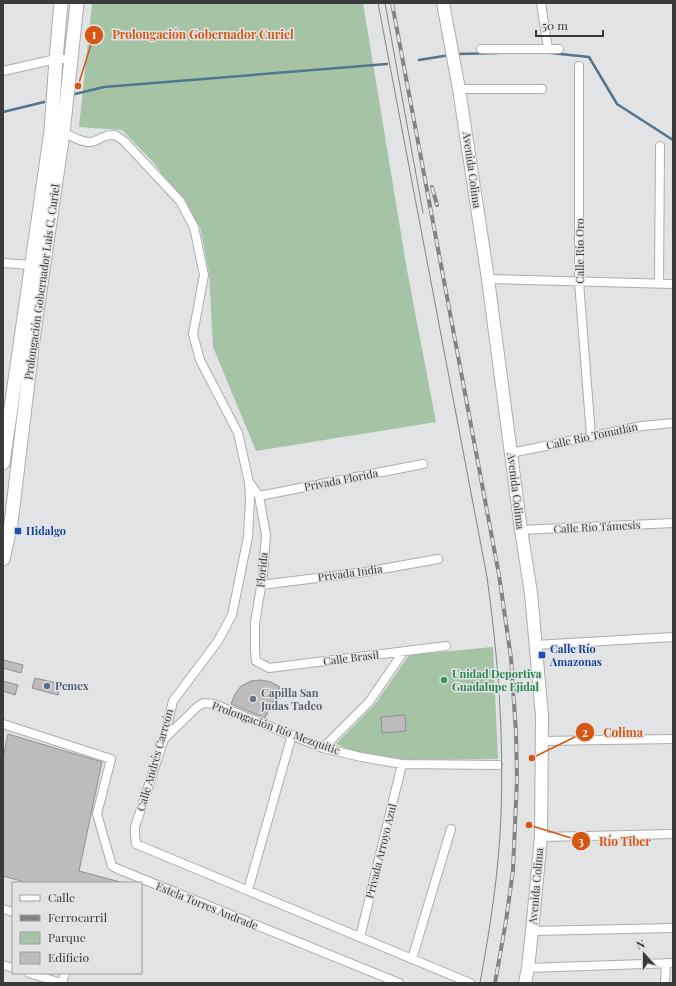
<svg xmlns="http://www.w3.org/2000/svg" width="676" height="986" font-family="'Playfair Display',serif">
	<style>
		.green { fill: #a5c4a6 }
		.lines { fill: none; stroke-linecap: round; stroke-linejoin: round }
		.stream { stroke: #54758b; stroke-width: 2.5 }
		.building { fill: #bdbbbb; stroke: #929090 }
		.street-casing { stroke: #acadaf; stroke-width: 10 }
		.secondary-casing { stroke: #acadaf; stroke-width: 14 }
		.primary-casing { stroke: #acadaf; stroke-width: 15 }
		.street { stroke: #fff; stroke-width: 8 }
		.secondary { stroke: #fff; stroke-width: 12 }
		.primary { stroke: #fff; stroke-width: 13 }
		.tram { stroke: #838384; stroke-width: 1 }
		.rail-casing { stroke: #838384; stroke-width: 4 }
		.rail { stroke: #e2e3e4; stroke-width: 2.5; stroke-dasharray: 8; stroke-linecap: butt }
		.transit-dot { fill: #1a4fb4; stroke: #e2e3e4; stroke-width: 1.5 }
		.leisure-dot { fill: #2e9e5b; stroke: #e2e3e4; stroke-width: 1.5 }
		.service-dot { fill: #5c6f8a; stroke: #e2e3e4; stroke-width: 1.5 }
		.worship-dot { fill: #6b7280; stroke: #e2e3e4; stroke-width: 1.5 }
		.labels { text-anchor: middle; stroke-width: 3; stroke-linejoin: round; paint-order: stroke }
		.street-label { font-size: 11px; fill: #3b3b3c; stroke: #e2e3e4 }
		.transit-label { font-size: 11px; font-weight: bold; fill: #164399; stroke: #e2e3e4; text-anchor: start }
		.leisure-label { font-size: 11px; font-weight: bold; fill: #27864d; stroke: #e2e3e4; text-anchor: start }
		.service-label { font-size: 11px; font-weight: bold; fill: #4e5e75; stroke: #e2e3e4; text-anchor: start }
		.worship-label { font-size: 11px; font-weight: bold; fill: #5b616d; stroke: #e2e3e4; text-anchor: start }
		.leader { fill: none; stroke: #d75611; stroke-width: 1.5 }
		.callout-dot { fill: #d75611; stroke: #e2e3e4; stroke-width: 1.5 }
		.mark-label { font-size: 12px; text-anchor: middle; font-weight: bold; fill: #fff }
		.callout-label { font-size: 12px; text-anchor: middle; font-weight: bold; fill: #d75611; stroke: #e2e3e4; stroke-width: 3; stroke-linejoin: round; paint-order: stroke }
	</style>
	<rect width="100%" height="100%" fill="#e2e3e4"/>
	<path class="green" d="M92,3H363L407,270L436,422L256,451L213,347L209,273L200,227L154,163L122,130L79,127Z
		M493,647L498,759L405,760L357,754L336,744L375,704L409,655Z"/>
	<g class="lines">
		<path class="stream" d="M551,53L589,57L617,104L673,140
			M457,54L498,53
			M419,60L450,55
			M75,94L104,87L387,64
			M3,112L44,102"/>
	</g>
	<path class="building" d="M4,660L23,665L21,673L3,668Z
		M35,678L61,684L58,695L32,688Z
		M261,680L271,682L280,687L265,718L231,704L235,694L241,686L251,681Z
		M3,681L18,685L15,695L3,691Z
		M405,715L406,731L382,733L381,717Z
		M8,734L102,762L79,871L124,883H28L3,876V758Z"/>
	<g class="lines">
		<g class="street-casing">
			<path id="street" d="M541,3L548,49
				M481,49H559
				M579,66V282L591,436
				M3,71L56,59H71
				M459,89H542
				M60,132C70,134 77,141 88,142C95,143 99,138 106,136C108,135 112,135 115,135L124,141L180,201L194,227L204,275L193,334L200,360L238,433L249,482L250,500L248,537L232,615L218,641L173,701L164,739L135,827V834L136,844L470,983
				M3,263L31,265
				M488,279L673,284
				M659,284L660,146
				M511,453L642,426L673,423
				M250,483L259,496L266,535L263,575L255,623V651L256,661L269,668L446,646
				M259,496L423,464
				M521,530L673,523
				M261,585L365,572L438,559
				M535,645L673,637
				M3,724L111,759L97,814L112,866L118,869L399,983
				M164,739L198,706L204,703L214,704L323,748L361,757L402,764L498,765
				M541,741L673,739
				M323,748L369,702L404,651
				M541,837L673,834
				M248,890L292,735
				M3,909L13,912
				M532,931L673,928
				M360,937L402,764
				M412,959L451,829
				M3,965L13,968
				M528,968L673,963
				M29,973L61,983
				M62,983L65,973
				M665,983L666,963"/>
		</g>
		<g class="secondary-casing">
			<path id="secondary" d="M443,3L459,89L488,279L521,530L531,593L542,716L541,837L532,931L528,968L525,983"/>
		</g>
		<g class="primary-casing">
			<path id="primary" d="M3,463L51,131L56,59L61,3
				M3,559L11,523L34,332L63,133L77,3"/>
		</g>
		<use href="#street" class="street"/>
		<use href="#secondary" class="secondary"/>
		<use href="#primary" class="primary"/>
		<path class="tram" d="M378,3L487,577C498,656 504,735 501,815C499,872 490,928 480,983
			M385,3L423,213"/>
		<g class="rail-casing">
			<path id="rail" d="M392,3L499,575L511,658L516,733L517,779L513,870L506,921L495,983
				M432,187L437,205"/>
		</g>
		<use href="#rail" class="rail"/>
	</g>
	<g class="transit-dot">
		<rect x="14" y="527" width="8" height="8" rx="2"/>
		<rect x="538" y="651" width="8" height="8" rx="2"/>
	</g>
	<circle class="leisure-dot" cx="444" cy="680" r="4"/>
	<circle class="service-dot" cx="47" cy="686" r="4"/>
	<circle class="worship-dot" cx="253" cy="699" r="4"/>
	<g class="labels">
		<g class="street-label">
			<text transform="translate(472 170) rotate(82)" y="4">Avenida Colima</text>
			<text transform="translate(580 251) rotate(-90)" y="4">Calle Río Oro</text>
			<text transform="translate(42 282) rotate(-82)" y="4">Prolongación Gobernador Luis C. Curiel</text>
			<text transform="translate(592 436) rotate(-12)" y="4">Calle Río Tomatlán</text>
			<text transform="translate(341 480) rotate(-11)" y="4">Privada Florida</text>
			<text transform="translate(516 491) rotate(83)" y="4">Avenida Colima</text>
			<text transform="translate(597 527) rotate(-3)" y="4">Calle Río Támesis</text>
			<text transform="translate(262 570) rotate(-84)" y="4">Florida</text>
			<text transform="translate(350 573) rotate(-8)" y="4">Privada India</text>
			<text transform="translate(351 658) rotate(-7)" y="4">Calle Brasil</text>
			<text transform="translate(276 728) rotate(20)" y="4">Prolongación Río Mezquitic</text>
			<text transform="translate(155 760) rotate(-74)" y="4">Calle Andrés Carreón</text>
			<text transform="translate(381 851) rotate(-76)" y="4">Privada Arroyo Azul</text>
			<text transform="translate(536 886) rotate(-85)" y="4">Avenida Colima</text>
			<text transform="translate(207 906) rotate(22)" y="4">Estela Torres Andrade</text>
		</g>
		<g class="transit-label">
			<text x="26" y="535">Hidalgo</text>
			<text x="550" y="653">Calle Río<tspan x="550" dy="13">Amazonas</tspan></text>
		</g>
		<g class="leisure-label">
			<text x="452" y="678">Unidad Deportiva<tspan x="452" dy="13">Guadalupe Ejidal</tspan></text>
		</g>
		<g class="service-label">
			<text x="55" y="690">Pemex</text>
		</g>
		<g class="worship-label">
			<text x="261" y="697">Capilla San<tspan x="261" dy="13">Judas Tadeo</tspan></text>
		</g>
	</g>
	<path class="leader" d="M78 86L94 35M532 758L585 732M529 825L581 841"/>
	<g class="callout-dot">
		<circle cx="78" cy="86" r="4"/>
		<circle cx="532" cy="758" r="4"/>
		<circle cx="529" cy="825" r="4"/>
		<circle cx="94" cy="35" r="10"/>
		<circle cx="585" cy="732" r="10"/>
		<circle cx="581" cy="841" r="10"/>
	</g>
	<g class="mark-label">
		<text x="94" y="39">1</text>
		<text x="585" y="737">2</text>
		<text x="581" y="846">3</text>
	</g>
	<g class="callout-label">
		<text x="203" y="39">Prolongación Gobernador Curiel</text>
		<text x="623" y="737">Colima</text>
		<text x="625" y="846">Río Tiber</text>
	</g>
	<rect width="676" height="986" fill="none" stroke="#3b3b3c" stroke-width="8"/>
	<rect x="12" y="882" width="130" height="92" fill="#e2e3e4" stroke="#9fa0a1"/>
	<rect x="20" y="895" width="20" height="6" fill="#ffffff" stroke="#9fa0a1"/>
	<text x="48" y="902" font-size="12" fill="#3b3b3c">Calle</text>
	<rect x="20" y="915" width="20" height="6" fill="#838384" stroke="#9fa0a1"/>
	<text x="48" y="922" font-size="12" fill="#3b3b3c">Ferrocarril</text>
	<rect x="20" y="932" width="20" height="12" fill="#a5c4a6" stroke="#9fa0a1"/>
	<text x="48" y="942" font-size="12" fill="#3b3b3c">Parque</text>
	<rect x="20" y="952" width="20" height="12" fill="#bdbbbb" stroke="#9fa0a1"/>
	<text x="48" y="962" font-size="12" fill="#3b3b3c">Edificio</text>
	<g transform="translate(644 954) rotate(339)" stroke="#e2e3e4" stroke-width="3" paint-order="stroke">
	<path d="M0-3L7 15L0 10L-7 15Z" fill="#3b3b3c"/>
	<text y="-6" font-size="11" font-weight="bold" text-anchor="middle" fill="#3b3b3c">N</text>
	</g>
	<path d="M536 30v6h67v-6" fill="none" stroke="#3b3b3c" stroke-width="2"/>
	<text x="542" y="30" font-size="12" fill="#3b3b3c" stroke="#e2e3e4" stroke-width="3" paint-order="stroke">50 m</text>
</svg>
